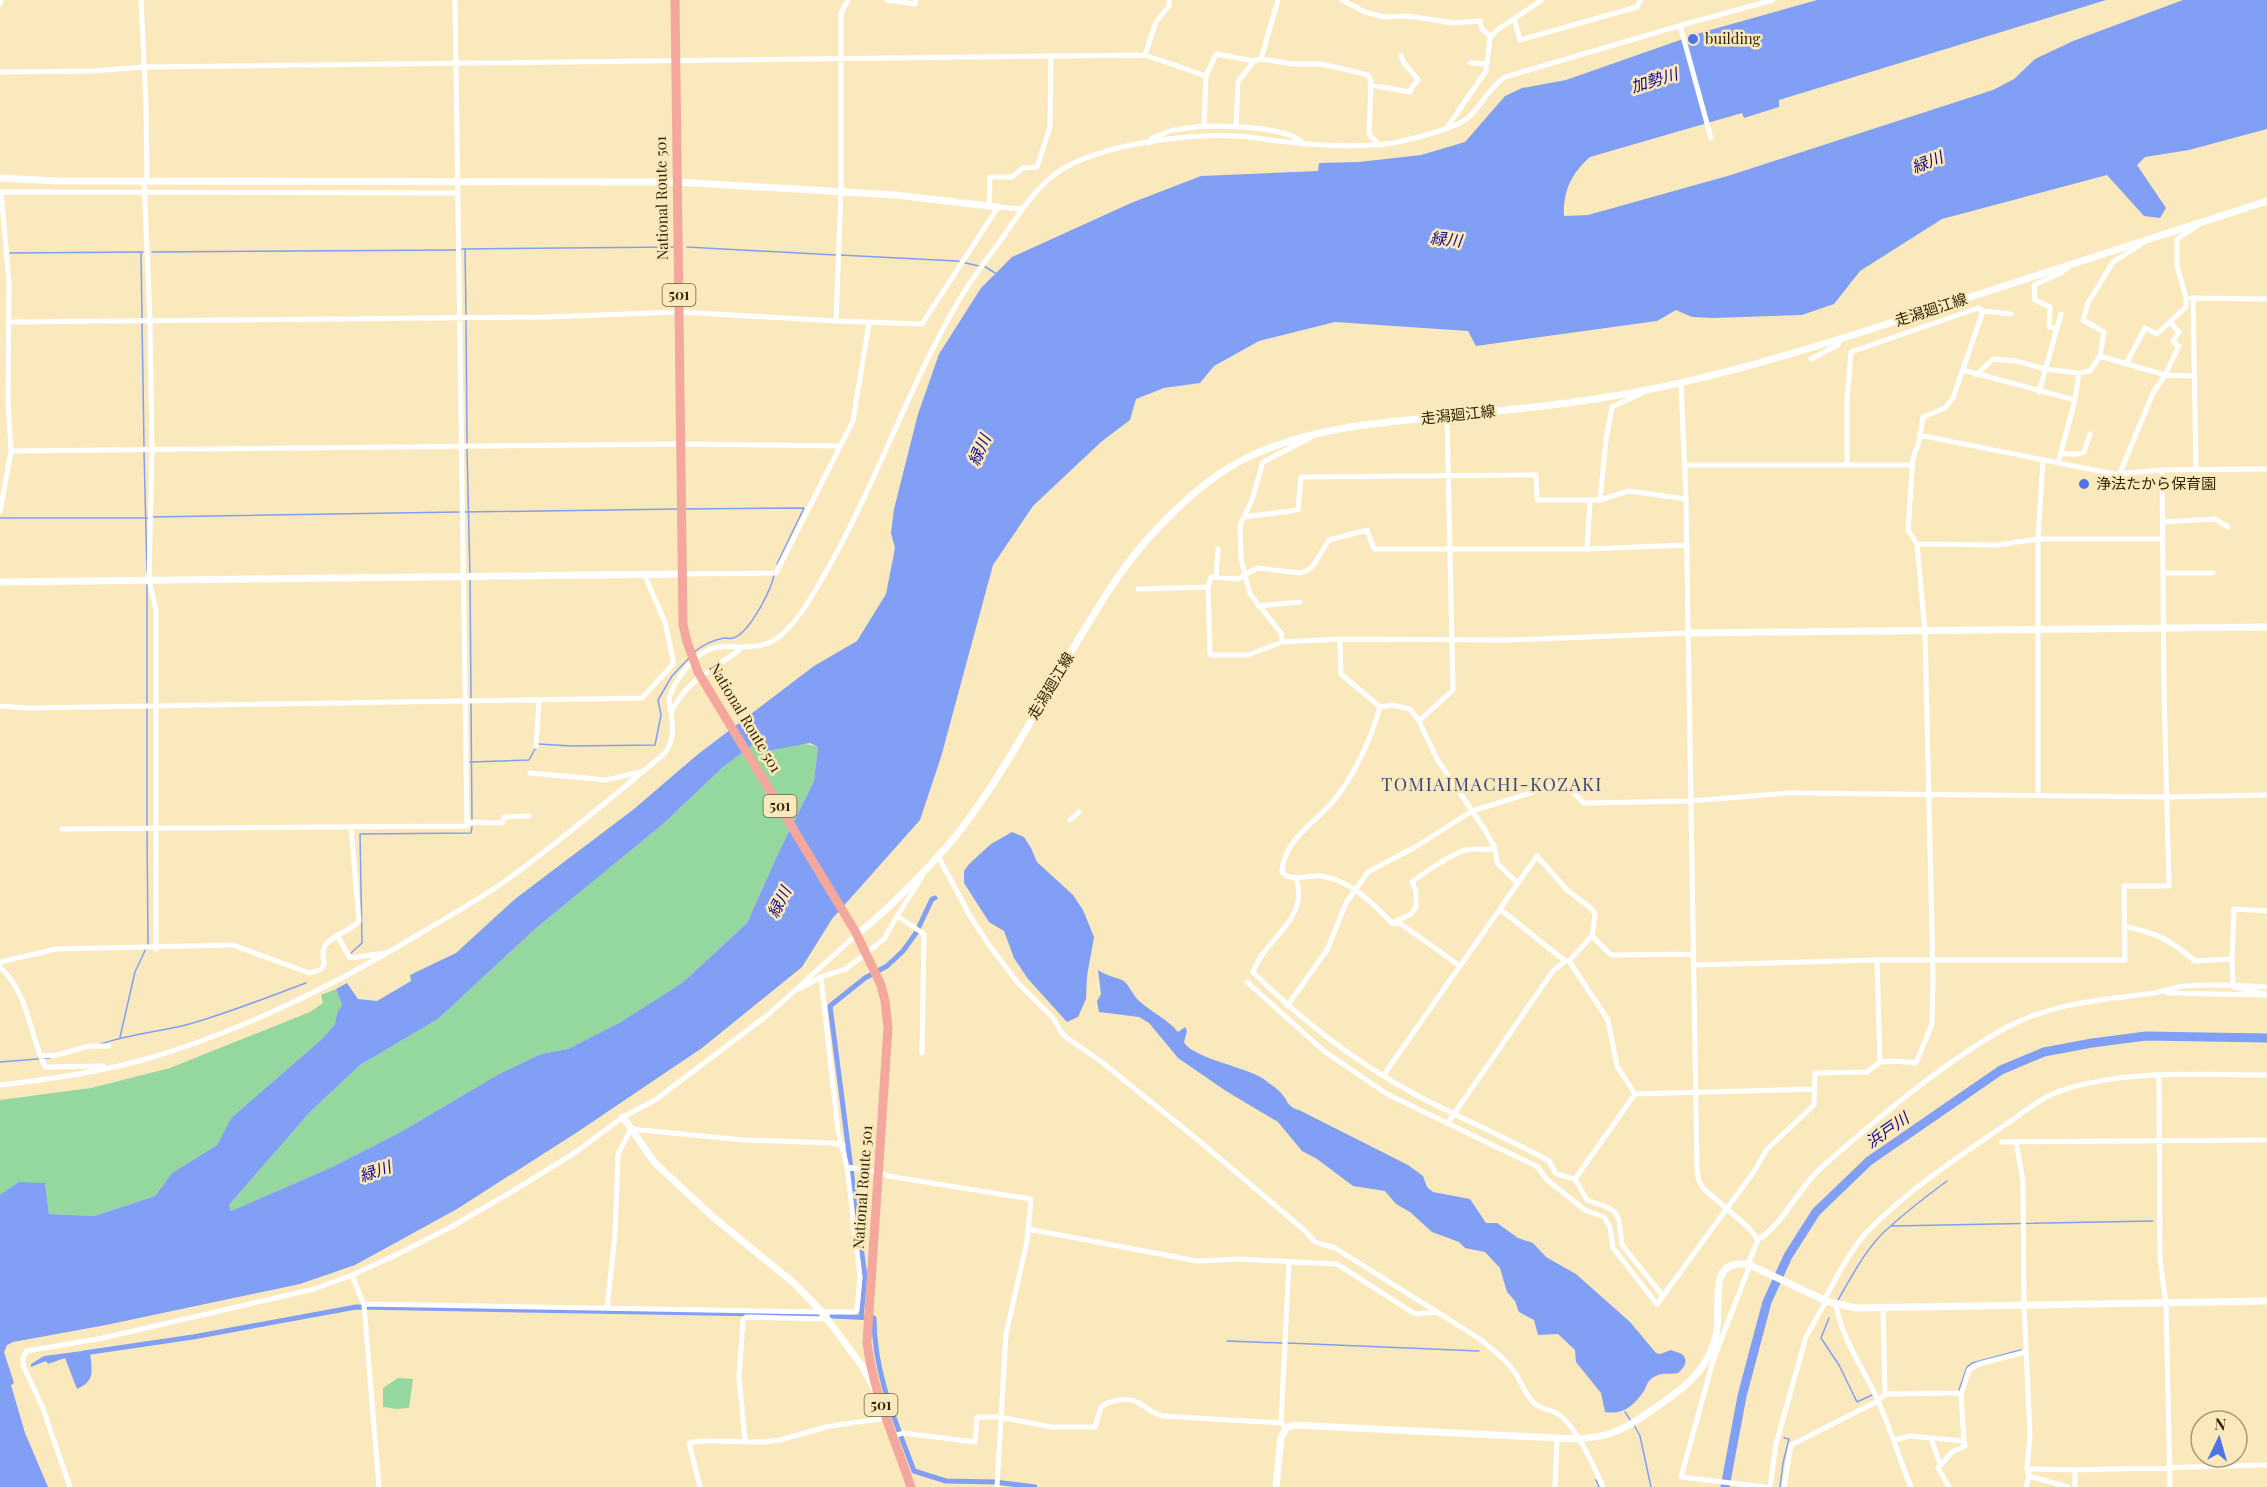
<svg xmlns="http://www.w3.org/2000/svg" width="2267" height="1487" font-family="'Playfair Display','Noto Sans JP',serif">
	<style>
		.green { fill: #95d89f }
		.water { fill: #819ff4; fill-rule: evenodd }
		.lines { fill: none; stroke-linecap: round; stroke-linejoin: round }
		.stream { stroke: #819ff4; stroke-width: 1.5 }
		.canal { stroke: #819ff4; stroke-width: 5 }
		.river { stroke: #819ff4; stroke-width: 9 }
		.street { stroke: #fff; stroke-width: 5 }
		.secondary { stroke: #fff; stroke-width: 7 }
		.highway { stroke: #f4a79c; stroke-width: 9 }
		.poi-dot { fill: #5173e8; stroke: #fae9bd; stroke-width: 2 }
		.labels { text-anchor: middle; stroke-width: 5; stroke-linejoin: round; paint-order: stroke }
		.shield { fill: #fae9bd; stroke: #6d603c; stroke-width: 1.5 }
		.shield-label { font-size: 14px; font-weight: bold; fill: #302505 }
		.poi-label { font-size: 15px; fill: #302505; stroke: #fae9bd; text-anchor: start }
		.street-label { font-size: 15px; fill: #302505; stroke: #fae9bd }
		.water-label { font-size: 16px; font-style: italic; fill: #100489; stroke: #fae9bd }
		.quarter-label { font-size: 18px; letter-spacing: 1.5px; fill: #354882; stroke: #fae9bd }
	</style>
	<rect width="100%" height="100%" fill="#fae9bd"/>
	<path class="green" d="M756,742C771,743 807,742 818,747L814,781L776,858L747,923L682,983L619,1023L568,1049L541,1054L499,1074L399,1133L330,1168L231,1211L229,1205L310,1112L360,1065L438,1019L535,929L663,824L722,768Z
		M336,989L342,1005L337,1013L335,1024L322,1039L231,1118L217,1145L172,1173L155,1196L94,1216L49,1214L45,1183L0,1195V1100L91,1088L170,1068L310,1012L323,1003L321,995Z
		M398,1378L413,1379L409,1408L397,1409L383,1407V1388Z"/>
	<path class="water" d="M1817,0H2106L1779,100V107L1744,118L1742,113L1590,157C1571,174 1563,191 1564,216L1588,215L1731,175L1993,90L2014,79L2035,59L2073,41L2183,0H2267V129L2189,150L2145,157L2137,165L2166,208L2160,218L2144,216L2107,175L1942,219L1860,271L1834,304L1802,315L1713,318L1692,317L1676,310L1657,321L1476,346L1468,331L1335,322L1259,341L1214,366L1200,383L1164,388L1136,399L1130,420L1101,442L1033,506L993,565L941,757L920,820L832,919L802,967L702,1048L579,1131L457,1209L355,1265L300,1284L106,1325L13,1342L7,1345L4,1352L14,1383L11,1385L25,1433L48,1487H0V1195L19,1182L45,1183L49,1214L94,1216L155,1196L172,1173L217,1145L231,1118L322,1039L335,1024L337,1013L342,1005L336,989L347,983L358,999L377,1001L411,981L410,975L456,953L515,899L634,809L697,755L814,666L857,641L886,594L895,548L891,533L894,509L918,414L939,354L981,288L1012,257L1131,203L1201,176L1318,171L1319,163L1359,162L1421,155L1465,142L1505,96L1522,88L1566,80L1703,32ZM755,743L767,751L810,743L818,747L814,781L776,858L747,923L682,983L619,1023L568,1049L541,1054L499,1074L399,1133L330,1168L231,1211L229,1205L310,1112L360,1065L438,1019L535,929L663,824L722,768Z
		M1012,832L1024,837L1031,848L1037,862L1073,895L1083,910L1094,937L1087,976L1086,999L1078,1017L1067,1022L1028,979L1014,958L1004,931L989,922L964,883V871L969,864L991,844Z
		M1098,970C1106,976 1119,978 1124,981C1129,986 1133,994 1138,1000C1151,1012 1166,1018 1178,1032L1185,1027L1187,1031L1184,1042C1191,1058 1248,1067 1265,1080C1269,1084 1276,1087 1280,1092C1288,1100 1287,1107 1299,1110L1408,1165L1423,1176L1427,1187L1433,1192L1470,1199L1486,1223H1497L1518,1238L1533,1243L1546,1257L1576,1274L1630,1322L1656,1353L1660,1354L1671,1350L1682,1354C1689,1361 1684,1368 1678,1373C1669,1375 1661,1371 1651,1379C1648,1381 1646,1387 1644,1391C1633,1406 1624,1415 1605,1412L1601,1393L1576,1362L1575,1350L1558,1334L1538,1335L1534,1320L1519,1312L1515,1301L1507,1292L1500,1268L1485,1252L1465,1248L1459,1242L1432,1232L1410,1212L1396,1204L1385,1191L1353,1186L1317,1159L1302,1151L1278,1122L1226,1091L1178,1058L1149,1023L1139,1017L1099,1012L1097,1001L1101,994Z
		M90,1350C91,1368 97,1381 77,1389L65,1358L48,1364L46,1361L31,1367V1364L44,1356Z"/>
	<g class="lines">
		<path class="stream" d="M687,247L836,255
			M461,249L673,247
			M465,249L466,314
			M152,252L456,250
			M10,253L143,252
			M141,253L142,318
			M840,255L957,261L979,266
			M984,266L995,273
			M466,319L467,443
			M142,322L144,446
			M467,448L470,575
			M144,451L147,572
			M686,509L804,508L777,564
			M464,512L678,509
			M152,517L459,512
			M0,518H148
			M470,580L471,698
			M147,582V704
			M694,652C703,645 713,640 724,638C727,638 730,639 733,638C749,634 771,590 774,575
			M471,703L472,821
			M539,744L571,746L655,745L661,715L658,700L672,676L689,658
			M470,762L529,760L536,747
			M147,827V708
			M351,953L362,943L360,834L471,833L472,827
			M120,1037L135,972L148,944L147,831
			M101,1044C127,1035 155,1032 182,1026C224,1015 265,998 306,983
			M0,1062L50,1058
			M1892,1226L2153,1221
			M1838,1300C1852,1276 1865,1250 1885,1231C1905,1213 1925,1197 1947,1181
			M1829,1318L1821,1338L1839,1365L1857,1402L1872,1395
			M1227,1341L1282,1343
			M1288,1343L1479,1351
			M1959,1390L1967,1367L1972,1363L2021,1350
			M1625,1412L1631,1421
			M1634,1425L1640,1436L1651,1487
			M1596,1480L1599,1487
			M1780,1487L1783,1463L1789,1439L1784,1438"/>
		<path class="canal" d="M832,1316L874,1318C874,1373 895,1420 914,1471L946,1481L995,1482L1035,1487
			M861,1317L865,1277L830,1006L865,978L887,966L903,951L916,933L932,899L935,898
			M84,1353L193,1337L356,1307L817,1315"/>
		<path class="river" d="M1725,1487L1742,1396L1767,1302L1788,1256L1816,1212L1869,1161L2001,1070L2044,1052L2092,1043L2146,1036L2267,1038"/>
		<path class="street" d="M141,0L146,105L147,175L144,181L150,320L152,450L149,580L156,610V949
			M887,0L915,4L916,0
			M1342,0L1365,12L1384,17L1408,16L1454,23L1480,21L1482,29L1491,37
			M0,4L1,0
			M1514,19L1520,40L1637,7L1641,0
			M1145,55L1156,22L1169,6V0
			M1261,59L1278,0
			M1470,63L1487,64
			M0,72L94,71L143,67L1145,55L1206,76
			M1370,85L1410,92L1412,87L1418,80C1413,71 1402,65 1401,55
			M1204,126C1226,126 1290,126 1303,144
			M1236,126L1238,82L1254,61
			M1448,126L1486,71L1490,38L1497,30L1542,0
			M1711,138L1681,29L1682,25L1773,0
			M1149,143L1152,138L1173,130L1204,126L1206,76L1216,54L1254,61L1261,59L1294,64H1322L1368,75L1371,81L1369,134L1379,145
			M0,192L458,193
			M989,205L990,177H1012L1023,168L1037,167L1050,127L1051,56
			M2191,298L2267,299
			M2193,298L2196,469
			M1983,311L2011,314
			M836,321L841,192V13L848,0
			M10,322L546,317L679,312L836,321L922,324L998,207L1022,209
			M2056,328L2049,327L2050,307L2035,300L2034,285L2061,273L2068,267
			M2100,356L2165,375L2195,376
			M1811,359L1838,345L1840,339
			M2126,364L2145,328L2157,334L2186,307V298L2177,266V239L2197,226
			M1963,370L2075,400
			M1976,375L1993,359L2016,361L2045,369L2079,373L2090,371L2100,356L2104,332L2083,320L2088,303L2113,262L2143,243
			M1681,383L1686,499L1697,1171L1699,1181L1704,1189L1749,1228L1758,1240L1748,1264V1270L1713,1361L1681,1477L1765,1487
			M2039,392L2061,314
			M1919,435L2114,474L2162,470L2267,469
			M11,451L681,444L840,446
			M2061,454H2078L2084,452L2090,434
			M2058,463L2075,400L2079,373
			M1685,465H1912
			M2120,473L2153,393L2165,375L2179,346L2173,342L2179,332L2170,322
			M1600,500L1606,440L1612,407L1642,393
			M0,512L11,451L8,402L9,282L1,192
			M1244,517L1298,510L1301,477L1536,475L1537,500H1600L1629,491L1686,499
			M2163,522L2215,519L2228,527
			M1917,544L1998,545L2038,539H2163
			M1686,545L1587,549H1374L1367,530L1329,540L1313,566L1307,571L1300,573L1257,568L1238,579L1211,577L1208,587L1210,655H1248L1282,642L1340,639L1509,640L1687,633
			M1587,549L1590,501
			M2163,573H2213
			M682,574L776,573L853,421L869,323
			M1216,576L1218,549
			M1138,589L1208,587
			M1258,606L1300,602
			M1340,639L1341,674L1380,707
			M1282,642L1281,633L1250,594L1241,559L1240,525L1252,500L1263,462L1310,438
			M0,706L28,708L642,698L673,664V660L665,622L644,574
			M1380,707C1370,741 1357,771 1335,799C1316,823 1284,838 1282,872C1290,883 1310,874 1322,876C1353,882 1371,902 1392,923L1401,924L1460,966
			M1380,707L1392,705L1410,709L1419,721L1437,759L1485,830L1495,848L1497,863L1517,883
			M672,711C679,694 699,676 715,666C725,659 734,656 742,647
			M1419,721L1453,690L1447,416
			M536,746L539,700
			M530,773L606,780L641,772
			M2038,795V539L2043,460
			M1070,820L1079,812
			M467,822L502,823L504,817L529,816
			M62,829L467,826L455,0
			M938,856L970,916L989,945L1018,983L1053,1018L1063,1035L1103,1063L1198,1140L1303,1229L1315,1242L1335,1248L1480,1339C1493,1350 1507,1360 1516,1374C1522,1384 1525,1394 1533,1402C1541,1411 1552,1408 1561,1416C1578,1431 1594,1466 1603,1487
			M1296,877C1310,922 1265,937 1253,972C1303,1022 1359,1065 1422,1098C1464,1120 1508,1138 1549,1161L1556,1174L1575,1179L1587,1200L1607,1207L1615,1212L1619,1220L1622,1245L1663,1296
			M1500,909L1565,961H1569L1608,1020L1617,1066L1635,1094
			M897,916L922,877
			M1394,922L1411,914L1416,907V891L1412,882C1422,874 1455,852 1466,850C1475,848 1485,851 1495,848
			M2124,926C2158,934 2168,938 2195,961L2232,959L2234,909L2267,911
			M337,935L350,958L385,953
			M1592,936L1611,955L1693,954
			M2232,959L2233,985
			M1877,960L1880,1062
			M0,962L56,949L233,945L309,973C336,968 316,958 326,944C335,934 350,931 359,921L351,827
			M1693,965L1877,960H2125L2124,886H2169L2164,689L2162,470
			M0,967C28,992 30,1035 45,1067L103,1066
			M1247,982L1324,1051L1387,1094L1538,1167L1547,1180L1585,1210L1604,1217L1610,1227L1613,1248L1657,1304L1755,1170L1767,1149L1814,1105L1815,1073L1867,1072L1880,1062L1894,1061L1916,1063L1932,1024L1933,977L1925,631L1917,544L1908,530L1913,458L1919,442L1923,417L1945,408L1953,398L1983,311L1978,308L1851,352L1847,400V465
			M2234,987L2265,994
			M799,989L821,977L846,969L884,939L897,916L924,934L922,1053
			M2167,993L2267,995
			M1287,1006L1327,950L1346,903L1368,872L1417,846L1472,811L1563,783L1584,803L1690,801L1788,793L2166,797L2267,795
			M41,1056L57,1055L89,1046H109
			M1383,1076L1537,856L1567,890L1592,909L1595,914L1592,936L1569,961
			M2159,1076L2160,1260L2166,1303L2170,1487
			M0,1085C46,1080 93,1073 139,1061C237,1034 329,988 416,936C444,919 473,903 501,884C557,844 611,798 664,754C678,737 671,718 669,699C675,678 697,649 719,647C739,645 758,651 776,639C796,625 810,599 822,579C874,490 906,391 958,302C970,281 984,263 998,244C1014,222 1027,199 1048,180C1085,145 1187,133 1237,136C1251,136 1264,140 1278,141C1310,145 1344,147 1376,145C1396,144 1420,137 1439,131C1449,128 1463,123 1470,116C1483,103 1489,88 1505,77L1682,25
			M1635,1094L1814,1089
			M1447,1124L1553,971L1565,961
			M2001,1142L2267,1140
			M2016,1142L2023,1181L2024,1305L2030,1435L2027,1469L2029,1476L2026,1487
			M847,1167L879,1172L888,1176L1031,1199L1027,1241L1006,1334L997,1487
			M1575,1179L1635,1094
			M1028,1229L1197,1261L1239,1259L1337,1264L1412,1312L1417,1314L1436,1312
			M1758,1240C1785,1222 1798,1188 1823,1166C1878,1118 1938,1067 2000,1031C2048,1003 2101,1000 2154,993C2164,991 2175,987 2185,986C2212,984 2240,985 2267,987
			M352,1275L364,1305L379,1487
			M1824,1300C1837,1277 1850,1250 1868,1231C1908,1190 1958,1157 2005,1125C2023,1113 2043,1096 2063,1090C2128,1069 2200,1075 2267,1075
			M364,1304L822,1312H853L857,1310L860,1277L847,1167L838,1131L821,977
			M1836,1305C1842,1340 1864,1369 1878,1401C1891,1429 1899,1459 1911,1487
			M607,1308L615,1235L618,1154L631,1129L744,1140L832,1143L843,1145
			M1885,1394L1961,1393
			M1281,1423L1289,1262
			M894,1436L903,1433L975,1442L977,1417H1000L1051,1427H1095L1101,1407C1109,1400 1127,1397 1137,1402C1146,1407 1152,1413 1162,1416L1281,1423L1286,1428
			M1931,1438L1940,1464
			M745,1440L739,1377L743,1320L746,1317L826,1319
			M1894,1440L1910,1436L1964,1441L1961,1395L1969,1370L1979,1364L2026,1352
			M2027,1469L2075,1470L2267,1465
			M2075,1470V1487
			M2029,1476L2068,1487
			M70,1487L42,1406L23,1365V1357L27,1351L103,1338L314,1289L352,1275L398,1254L451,1227L513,1191L576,1152L623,1117L655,1100L769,1014L857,934
			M700,1487L689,1443L701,1441L762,1442L780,1440L830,1426L886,1418
			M1555,1487L1557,1438
			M1770,1487L1776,1444L1806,1337L1826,1301
			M1784,1487L1791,1445L1878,1401L1885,1394L1883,1308
			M1949,1487L1938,1468L1952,1452L1965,1446L1964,1441"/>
		<path class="secondary" d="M0,178L58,181L677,182L895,195L998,207
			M0,582L682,574
			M1687,633L2267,627
			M857,934C877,919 894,902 912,884C929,866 947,848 962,828C1004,773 1036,711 1071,652C1097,609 1122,565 1157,529C1182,502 1211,476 1244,459C1305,429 1372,423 1439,417C1493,411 1547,407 1601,398C1687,385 1772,360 1856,334L2267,201
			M623,1117L654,1162L713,1217L795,1284L822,1312L862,1366L874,1388
			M1276,1487L1281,1438L1286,1428L1293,1425L1578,1439C1588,1438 1599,1437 1609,1434C1624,1429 1637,1421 1649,1412C1679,1392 1708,1373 1716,1335C1720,1318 1715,1289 1721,1276C1725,1265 1737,1263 1748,1264L1826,1301L1855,1308L2267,1301"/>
		<path class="highway" d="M675,0L683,625L687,642L698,672L855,931L881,985L885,1001L888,1028L867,1342C873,1393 895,1439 911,1487"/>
	</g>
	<g class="poi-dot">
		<circle cx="1693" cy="39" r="6"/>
		<circle cx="2084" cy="484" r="6"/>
	</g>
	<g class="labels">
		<g class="shield">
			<rect x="662.5" y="284" width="33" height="22" rx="4.5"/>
			<rect x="763.5" y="795" width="33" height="22" rx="4.5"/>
			<rect x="864.5" y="1394" width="33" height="22" rx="4.5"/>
		</g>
		<g class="shield-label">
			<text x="679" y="300">501</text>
			<text x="780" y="811">501</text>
			<text x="881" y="1410">501</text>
		</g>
		<g class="poi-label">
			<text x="1705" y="44">building</text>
			<text x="2096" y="489">浄法たから保育園</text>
		</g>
		<g class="street-label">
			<text transform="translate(662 198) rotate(-91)" y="5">National Route 501</text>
			<text transform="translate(1931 310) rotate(-18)" y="5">走潟廻江線</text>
			<text transform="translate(1458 415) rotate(-6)" y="5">走潟廻江線</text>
			<text transform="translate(1051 686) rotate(-59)" y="5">走潟廻江線</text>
			<text transform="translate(745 718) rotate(59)" y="5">National Route 501</text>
			<text transform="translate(863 1187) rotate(-86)" y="5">National Route 501</text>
		</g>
		<g class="water-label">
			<text transform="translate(1654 80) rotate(-17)" y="6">加勢川</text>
			<text transform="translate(1927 162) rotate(-22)" y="6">緑川</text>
			<text transform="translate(1446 239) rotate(6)" y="6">緑川</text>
			<text transform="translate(979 450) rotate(-66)" y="6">緑川</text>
			<text transform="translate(779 902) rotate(-63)" y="6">緑川</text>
			<text transform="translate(1887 1130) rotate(-35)" y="6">浜戸川</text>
			<text transform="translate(375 1171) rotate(-19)" y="6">緑川</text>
		</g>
		<g class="quarter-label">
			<text x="1492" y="791">TOMIAIMACHI-KOZAKI</text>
		</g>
	</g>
	<g transform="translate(2219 1439) rotate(5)"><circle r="28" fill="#fae9bd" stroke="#a99b73" stroke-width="1.5"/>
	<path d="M0-4.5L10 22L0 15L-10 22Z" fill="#5173e8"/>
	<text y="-9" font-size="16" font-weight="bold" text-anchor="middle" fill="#302505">N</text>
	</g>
</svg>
